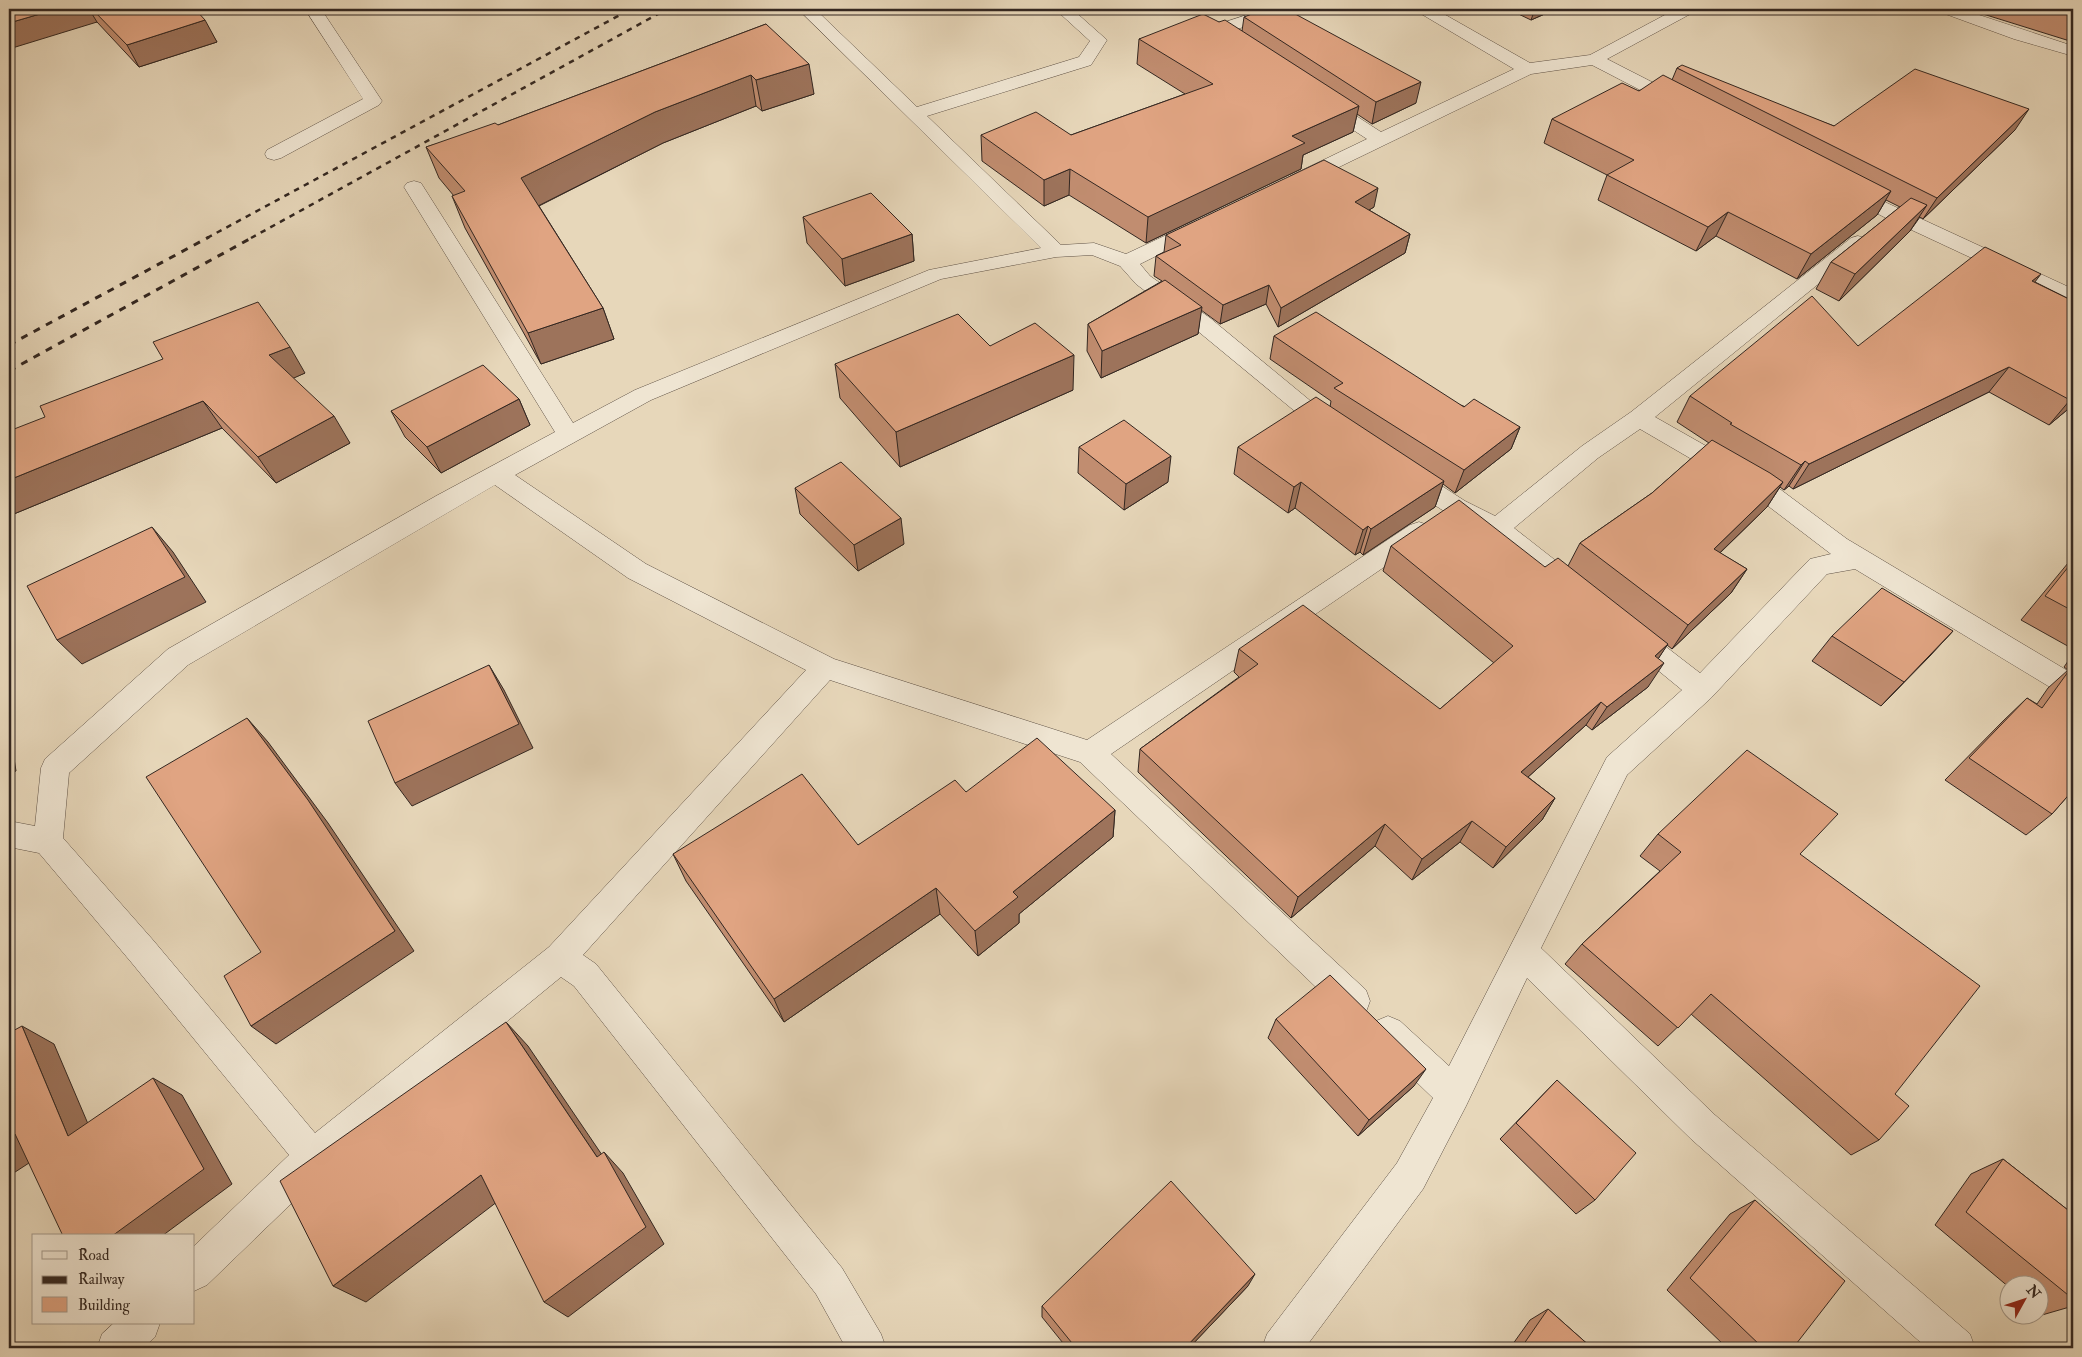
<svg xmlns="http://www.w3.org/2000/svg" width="2082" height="1357" font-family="'IM FELL Double Pica',serif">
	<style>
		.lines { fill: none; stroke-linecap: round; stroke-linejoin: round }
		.minor-casing { stroke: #605347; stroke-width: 1 }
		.minor { fill: #efe5d2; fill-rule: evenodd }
		.rail-far1 { stroke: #332721; stroke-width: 2.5; stroke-dasharray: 5.5 5.5; stroke-linecap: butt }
		.rail { stroke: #332721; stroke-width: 3; stroke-dasharray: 7 7; stroke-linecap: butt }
		.wall { fill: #c18d70; stroke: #332721 }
		.shaded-wall { fill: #9d735b; stroke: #332721 }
		.building { fill: #e0a482; stroke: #332721 }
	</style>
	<rect width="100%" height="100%" fill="#e7d7ba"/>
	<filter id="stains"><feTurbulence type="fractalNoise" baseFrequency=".004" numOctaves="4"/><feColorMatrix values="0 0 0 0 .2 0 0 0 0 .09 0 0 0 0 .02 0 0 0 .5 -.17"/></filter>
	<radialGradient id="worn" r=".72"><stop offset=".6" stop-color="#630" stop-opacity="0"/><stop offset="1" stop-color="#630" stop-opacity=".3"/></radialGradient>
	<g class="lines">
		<g class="minor-casing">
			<path id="minor" d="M305,9H321L382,101L379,105L281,158L274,160L267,158L265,154L267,150L363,99Z
				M798,9H815L917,107L1079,57L1090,41L1056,10L1072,9L1107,40L1091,65L927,116L1061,245L1094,243L1126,254L1192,223L1199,221L1206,223L1209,227L1206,231L1140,264L1150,276L1210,318L1313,403L1340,420L1344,426L1340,432L1332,434L1324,432L1297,413L1194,328L1136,284L1120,266L1092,255L1056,257L941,279L651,400L515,475L646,564L834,659L1087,740L1410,525L1419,522L1428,525L1432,531L1428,537L1111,754L1366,990L1370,1001L1366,1012L1354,1017L1342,1012L1080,762L830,680L583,955L596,964L842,1268L881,1334L886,1348H846L816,1294L574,986L561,977L326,1170L207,1285L194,1291V1246L289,1155L131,962L39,853L9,847V821L35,826L41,768L45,759L168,649L436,496L555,432L404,187L407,183L414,181L421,183L573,423L635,390L929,270L1041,248ZM495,485L628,578L806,670L549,947L315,1133L153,940L63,838L69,773L188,665Z
				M1265,9H1288L1286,12L1229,32L1240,42L1238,46H1226L1208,31L1210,27Z
				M1416,9H1435L1530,63L1590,55L1676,9H1696L1694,12L1607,59L1685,99L1688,103L1685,107L1679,108L1673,107L1592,65L1531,74L1304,184L1297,186L1290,184L1287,180L1290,176L1367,139L1318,107L1315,103L1318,99L1324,98L1330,99L1381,132L1514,69L1418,12Z
				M1938,9H1961L2073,46V56L2014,39L1940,12Z
				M1848,185L2073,289V303L2066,302L1886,218L1841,195L1838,191L1841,187Z
				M1858,236L1865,238L1868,242L1865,246L1655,417L1773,484L1847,539L2073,674V698L2063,695L1855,569L1827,574L1711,698L1627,775L1541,948L1715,1115L1970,1334L1975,1348H1927L1691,1139L1527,978L1466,1106L1423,1189L1305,1348H1262L1267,1334L1397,1163L1433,1098L1376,1043L1371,1032L1376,1021L1388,1016L1400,1021L1449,1066L1607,757L1682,690L1621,640L1617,633L1621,626L1630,623L1639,626L1700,673L1810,559L1831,554L1755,496L1640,429L1598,458L1514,528L1583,582L1587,589L1583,596L1574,599L1565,596L1488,534L1447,513L1399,482L1396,476L1399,470L1408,468L1417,470L1465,501L1495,516L1582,446L1631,412L1851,238Z
				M114,1323H160L155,1337L143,1348H97L102,1334Z"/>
		</g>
		<use href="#minor" class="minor"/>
		<path class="rail-far1" d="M207,238L631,9
			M251,238L667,9"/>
		<path class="rail" d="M9,345L209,237
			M9,371L253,237"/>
	</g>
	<path class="wall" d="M9,9H195L217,42L139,67L97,22Z
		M1508,9H1556L1531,20Z
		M1967,9H2073V42Z
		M1244,17L1416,103L1372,124L1357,114L1353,132L1303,155L1301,169L1146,243L1069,195L1044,206L982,161L981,135H1071L1185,94L1137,64L1139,39L1219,22L1242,31Z
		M766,24L814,94L762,111L756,106L663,143L539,206L603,308L614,339L541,364L465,228L452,196H454L439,178L426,147L498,125Z
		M1677,68L1834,126L2015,130L1923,219L1920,217L1910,231L1839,301L1816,289L1831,262L1900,207L1886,200L1877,215L1797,279L1716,236L1696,251L1598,200L1607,175L1544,143L1552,119L1672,80Z
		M1374,207L1369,210L1410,234L1405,253L1278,327L1266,304L1220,324L1201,310L1198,334L1101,378L1087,351L1088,324L1162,281L1154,276L1156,256L1164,252L1166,235Z
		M803,217L912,234L914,261L845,286L807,243Z
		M2035,282L2073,301V405L2049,425L1989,392L1793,489L1789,486L1784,490L1780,487L1767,507L1720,553L1747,569L1731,593L1672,649L1667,645L1658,659L1648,687L1592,730L1586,725L1528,777L1555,798L1542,820L1493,868L1460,842L1412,880L1375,846L1291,918L1138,772L1140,749L1239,677L1234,672L1239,649L1440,709L1494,663L1383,571L1391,546L1545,567L1568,566L1580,543L1652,493L1709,443L1677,422L1690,396L1858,346Z
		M1274,336L1520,427L1511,449L1455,493L1443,484L1435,507L1363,555L1360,552L1355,555L1295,508L1288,513L1234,474L1238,447L1330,407L1331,401L1270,359Z
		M990,346L1073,390L900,467L840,398L835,364Z
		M305,373L293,378L350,443L276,483L222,428L9,516V431Z
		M519,399L530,425L441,473L405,437L391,411Z
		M1079,447L1168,482L1124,510L1078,473Z
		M795,488L904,544L858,571L800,514Z
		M2073,557V649L2021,620Z
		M1953,631L1881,706L1812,661L1832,636Z
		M2073,654V790L2052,814L2026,835L1945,780L2003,721L2027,698L2037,704L2048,688L2068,670L2064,667Z
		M966,792L1115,810L1113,837L1019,914V923L978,956L940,914L784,1022L686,881L673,854L858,845Z
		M1658,834L1800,854L1879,1140L1851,1155L1691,1014L1658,1046L1565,964L1582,944L1660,871L1640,856Z
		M1276,1019L1414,1086L1358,1136L1268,1038Z
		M1557,1080L1595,1200L1576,1214L1500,1139Z
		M2003,1159L2073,1214V1306L2042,1315L2040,1313V1284H2010V1288L1935,1225L1971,1174Z
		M1755,1200L1793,1348H1727L1667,1290L1730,1214Z
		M1248,1286L1189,1348H1067L1042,1317V1306Z
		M1548,1309L1592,1348H1510L1530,1320Z"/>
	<path class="shaded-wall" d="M57,9H89L97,22L9,49V23Z
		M1535,9H1556L1531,20Z
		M205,20L217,42L139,67L127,45Z
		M809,64L814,94L762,111L756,80Z
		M751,75L756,106L663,143L532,209L521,178L655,112Z
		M1421,82L1416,103L1372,124L1376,102Z
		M1359,106L1353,132L1303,155L1301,169L1146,243L1148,217L1292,136Z
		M2029,109L2015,130L1923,219L1937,198Z
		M1070,169L1069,195L1044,206V180Z
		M1378,188L1374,207L1351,221L1355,202Z
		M1891,191L1877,215L1797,279L1811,254Z
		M1927,205L1910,231L1839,301L1855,274Z
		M1728,212L1716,236L1696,251L1708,227Z
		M912,234L914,261L845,286L842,259Z
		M1410,234L1405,253L1278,327L1281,308Z
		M2041,274L2022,299L2032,281Z
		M1269,285L1266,304L1220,324L1223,305Z
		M1202,307L1198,334L1101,378L1102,351Z
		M603,308L614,339L541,364L528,333Z
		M290,347L305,373L285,382L269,355Z
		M1074,355L1073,390L900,467L896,432Z
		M2009,367L1989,392L1793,489L1809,464Z
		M2073,397V405L2049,425L2070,400Z
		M519,399L530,425L441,473L427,447Z
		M203,401L222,428L9,516V480Z
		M334,416L350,443L276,483L258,457Z
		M1520,427L1511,449L1455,493L1464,470Z
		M1171,456L1168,482L1124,510L1126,484Z
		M1805,461L1789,486L1784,490L1801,465Z
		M1444,481L1435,507L1363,555L1371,529Z
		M1301,482L1295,508L1288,513L1294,487Z
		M1783,482L1767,507L1699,573L1714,549Z
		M901,518L904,544L858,571L854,545Z
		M1368,526L1360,552L1355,555L1363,530Z
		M152,527L173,552L206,602L82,664L57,640Z
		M1747,569L1731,593L1672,649L1688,625Z
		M1953,631L1930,656L1881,706L1904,682Z
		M1668,644L1652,668L1655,656Z
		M1664,663L1648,687L1592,730L1607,707Z
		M489,665L504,690L533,748L412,806L395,783Z
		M1601,702L1586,725L1508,795L1521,772Z
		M247,718L268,742L328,823L414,951L276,1044L251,1026L395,931Z
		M9,727L16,771L9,774Z
		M1555,798L1542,820L1493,868L1506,847Z
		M1115,810L1113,837L1019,914V923L978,956L975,931L1013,892Z
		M1472,821L1460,842L1412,880L1422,859Z
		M1385,824L1375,846L1291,918L1298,897Z
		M936,888L940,914L784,1022L774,999Z
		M506,1022L528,1046L617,1177L597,1157Z
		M22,1026L54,1044L100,1152L68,1136Z
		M1426,1069L1414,1086L1358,1136L1369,1120Z
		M153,1078L182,1095L232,1184L162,1236H112Z
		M15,1134L49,1150L9,1176V1138Z
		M604,1152L623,1173L664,1244L568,1317L544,1302Z
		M481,1175L506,1195L366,1302L333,1286Z
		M1255,1274L1248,1286L1189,1348H1185Z"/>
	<path class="building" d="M9,9H57L9,23Z
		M92,9H195L205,20L127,45Z
		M1265,9H1286L1421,82L1376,102L1244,17Z
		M2049,9H2073V16Z
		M1203,14L1219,22L1225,20L1359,106L1292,136L1305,143L1148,217L1070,169L1044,180L981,135L1036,112L1071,135L1213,84L1139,39Z
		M766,24L809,64L756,80L751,75L655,112L521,178L603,308L528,333L452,196L465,191L426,147L495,123L498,125Z
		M1682,65L1834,126L1915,69L2029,109L1937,198L1677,68Z
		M1663,75L1891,191L1811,254L1728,212L1708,227L1607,175L1634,160L1552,119L1622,83L1639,91Z
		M1324,160L1378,188L1355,202L1410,234L1281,308L1269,285L1223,305L1156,256L1181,245L1166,235Z
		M871,193L912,234L842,259L803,217Z
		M1911,198L1927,205L1855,274L1831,262Z
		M1985,247L2041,274L2032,281L2073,301V397L2070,400L2009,367L1809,464L1805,461L1801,465L1730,424L1732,423L1690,396L1812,296L1858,346Z
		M1165,280L1202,307L1102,351L1088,324Z
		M258,302L290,347L269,355L334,416L258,457L203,401L9,480V431L45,417L40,406L163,359L153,342Z
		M1316,312L1464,407L1474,399L1520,427L1464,470L1334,388L1343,383L1274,336Z
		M958,314L990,346L1035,323L1074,355L896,432L835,364Z
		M483,365L519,399L427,447L391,411Z
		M1316,397L1444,481L1371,529L1368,526L1363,530L1301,482L1294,487L1238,447Z
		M1124,420L1171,456L1126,484L1079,447Z
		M1712,440L1770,473L1783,482L1714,549L1747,569L1688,625L1580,543L1652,493Z
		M841,462L901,518L854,545L795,488Z
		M1459,500L1545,567L1558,558L1668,644L1655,656L1664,663L1607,707L1601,702L1521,772L1555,798L1506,847L1472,821L1422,859L1385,824L1298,897L1140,749L1258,664L1239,649L1303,605L1440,709L1513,646L1391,546Z
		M152,527L185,577L57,640L27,586Z
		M2073,561V611L2045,596Z
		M1882,588L1953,631L1904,682L1832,636Z
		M489,665L519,724L395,783L368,721Z
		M2073,665V790L2052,814L1969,758L2027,698L2042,708Z
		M247,718L308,800L395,931L251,1026L224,976L261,952L146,777Z
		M1037,738L1115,810L1013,892L1018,897L975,931L936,888L774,999L673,854L802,774L858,845L955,780L966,792Z
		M1747,750L1838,814L1800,854L1980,986L1895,1094L1909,1106L1879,1140L1711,994L1678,1028L1582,944L1681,852L1658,834Z
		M1330,975L1426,1069L1369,1120L1276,1019Z
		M506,1022L597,1157L604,1152L646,1227L544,1302L481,1175L333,1286L280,1181Z
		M22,1026L68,1136L153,1078L204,1169L112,1236H63L15,1134L9,1138V1033Z
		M1557,1080L1636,1153L1595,1200L1516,1123Z
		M2003,1159L2073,1214V1299L1966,1212Z
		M1171,1181L1255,1274L1185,1348H1076L1042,1306Z
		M1755,1200L1845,1281L1793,1348H1763L1690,1278Z
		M1548,1309L1592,1348H1521Z"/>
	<rect width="2082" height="1357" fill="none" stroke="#e7d7ba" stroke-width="30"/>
	<rect x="10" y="10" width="2062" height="1337" fill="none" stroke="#332721" stroke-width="2.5"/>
	<rect x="15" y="15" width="2052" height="1327" fill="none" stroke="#332721"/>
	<rect x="32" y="1234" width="162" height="90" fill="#efe5d2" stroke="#a4998b"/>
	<rect x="42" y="1251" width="25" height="8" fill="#efe5d2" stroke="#a4998b"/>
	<text x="78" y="1260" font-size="15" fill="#332721">Road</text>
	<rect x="42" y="1276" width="25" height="8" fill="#332721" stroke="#a4998b"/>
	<text x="78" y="1284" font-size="15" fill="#332721">Railway</text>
	<rect x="42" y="1297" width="25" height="15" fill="#e0a482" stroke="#a4998b"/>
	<text x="78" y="1310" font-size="15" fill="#332721">Building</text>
	<g transform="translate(2024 1300) rotate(50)"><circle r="24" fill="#efe5d2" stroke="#a4998b"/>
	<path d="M0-4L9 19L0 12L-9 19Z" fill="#8f2418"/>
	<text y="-8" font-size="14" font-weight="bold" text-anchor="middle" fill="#332721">N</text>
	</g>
	<rect width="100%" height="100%" filter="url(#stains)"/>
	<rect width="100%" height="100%" fill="url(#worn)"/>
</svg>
